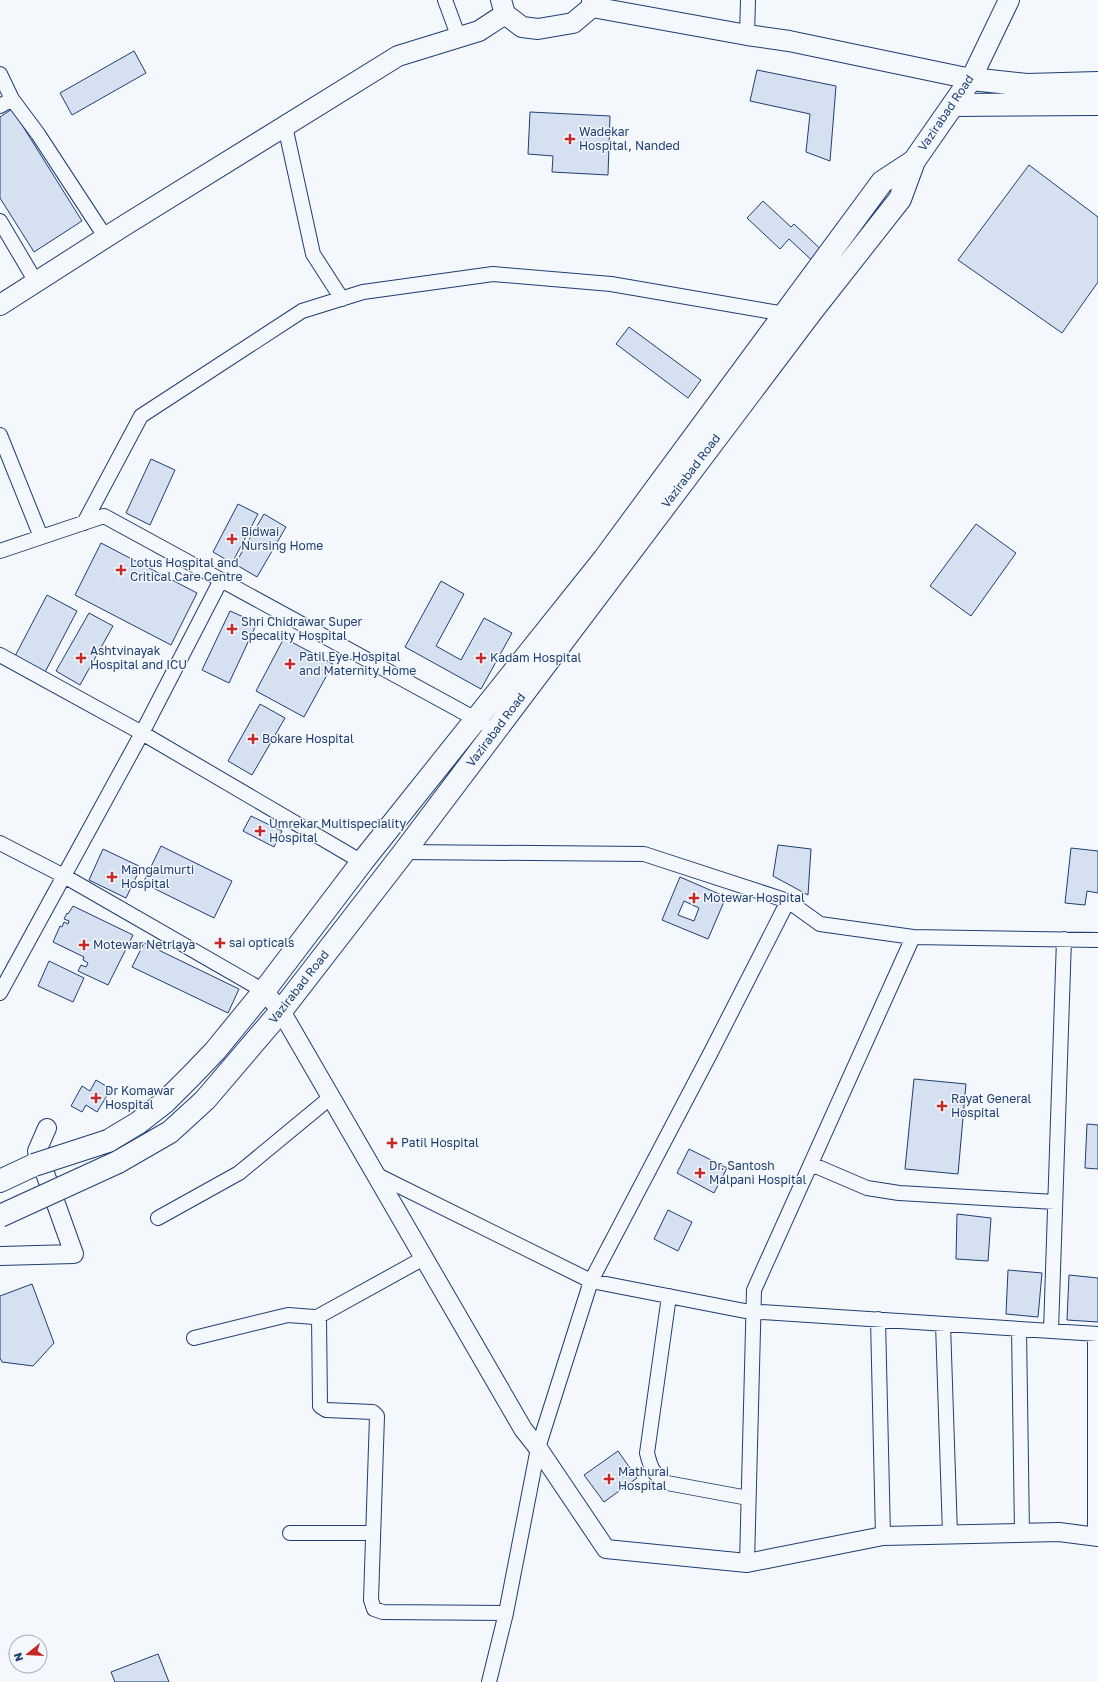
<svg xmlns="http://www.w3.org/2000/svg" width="1098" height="1682" font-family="'Golos Text',sans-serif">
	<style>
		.building { fill: #d5e0f0; stroke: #1d3f73; fill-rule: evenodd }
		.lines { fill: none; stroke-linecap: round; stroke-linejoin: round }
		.minor-casing { stroke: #1d3f73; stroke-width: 16 }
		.tertiary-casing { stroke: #1d3f73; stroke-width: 20 }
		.secondary-casing { stroke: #1d3f73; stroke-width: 22 }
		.primary-casing { stroke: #1d3f73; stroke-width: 24 }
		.minor { stroke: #f4f7fb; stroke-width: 14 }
		.tertiary { stroke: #f4f7fb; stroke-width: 18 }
		.secondary { stroke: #f4f7fb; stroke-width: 20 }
		.primary { stroke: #f4f7fb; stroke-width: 22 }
		.primary-bridge-casing { stroke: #1d3f73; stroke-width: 24; stroke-linecap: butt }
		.primary-bridge { stroke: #f4f7fb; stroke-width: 22 }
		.poi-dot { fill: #c62828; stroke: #f4f7fb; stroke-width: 1.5 }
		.labels { text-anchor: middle; stroke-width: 3; stroke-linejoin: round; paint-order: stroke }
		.street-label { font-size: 12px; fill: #1d3f73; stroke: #f4f7fb }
		.poi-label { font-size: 12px; fill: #1d3f73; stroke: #f4f7fb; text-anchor: start }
	</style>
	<rect width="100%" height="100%" fill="#f4f7fb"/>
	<path class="building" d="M134,51L146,73L72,115L60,93Z
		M757,70L836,86L830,161L806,152L810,114L750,101Z
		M12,109L82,221L34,252L0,198V117Z
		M530,112L610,116L608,175L552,172L553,156L528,154Z
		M1029,165L1098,217V282L1062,333L958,260Z
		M763,201L791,227L794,224L828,256L818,266L789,239L780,249L747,218Z
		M629,327L701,380L688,398L616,344Z
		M151,459L175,470L150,525L126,513Z
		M238,504L258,514L232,563L213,552Z
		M264,514L286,527L257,577L235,564Z
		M976,524L1016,553L971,616L930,586Z
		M101,543L197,593L171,645L75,595Z
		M441,581L464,594L436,646L461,660L484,618L512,633L481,689L405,647Z
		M47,595L77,611L44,674L14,658Z
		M230,611L257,623L229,683L202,670Z
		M89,613L113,626L80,685L56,671Z
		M284,638L333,664L304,717L256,691Z
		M260,704L285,718L252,775L228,761Z
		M251,816L282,831L274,847L243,831Z
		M778,845L811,849L808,895L773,876Z
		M161,846L232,881L214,918L143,883Z
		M1071,848L1098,851V893L1087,891L1085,905L1065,903Z
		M103,849L141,867L126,898L89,880Z
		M680,877L726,897L708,939L662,920ZM684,901L699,908L694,921L678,915Z
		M73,906L133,935L108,985L78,971L81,965L86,967L88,963L83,960L84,957L53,942L60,926L62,927L64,922L68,924L69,921L64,919L67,913L68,914Z
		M144,943L239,989L228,1013L132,967Z
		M49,961L84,978L73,1002L38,986Z
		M914,1079L966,1084L958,1174L905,1169Z
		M96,1080L111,1089L97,1112L86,1105L82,1112L71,1106L82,1086L90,1091Z
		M1087,1124L1098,1125V1169L1085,1168Z
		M689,1149L727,1168L714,1193L677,1173Z
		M668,1210L692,1222L678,1251L654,1239Z
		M957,1214L991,1218L988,1261L956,1259Z
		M1008,1270L1042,1273L1038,1317L1006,1314Z
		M1069,1275L1098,1278V1322L1067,1320Z
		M32,1284L54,1343L33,1366L2,1362L0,1358V1296Z
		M618,1451L637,1478L604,1502L584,1475Z
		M158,1654L169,1682H115L111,1672Z"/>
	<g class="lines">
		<g class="minor-casing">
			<path id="minor" d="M445,0L459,38
				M747,35L748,0
				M0,74L12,99L38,134L106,238
				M0,106L12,99
				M285,126L313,254L342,299
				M0,221L36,282
				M0,435L41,537
				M84,523L141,416L302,311L363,292L493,274L611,284L785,314
				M0,551L104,516L483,723
				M221,580L142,733L362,862
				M0,655L142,733L0,993
				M0,843L64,876L264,991
				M404,852L644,854L788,901L710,1054L591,1281L538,1448L506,1613L489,1682
				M913,937L1098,940
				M811,1164L867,1188L899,1193L1055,1202
				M375,1174L591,1281L745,1311L1098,1334
				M158,1218L239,1173L331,1097
				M669,1296L647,1453C651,1469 653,1474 667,1483L748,1498
				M319,1316L320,1406L326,1410L373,1412L377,1416L371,1600L374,1609L383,1612L506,1613
				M878,1319L883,1536
				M943,1324L950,1534
				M1019,1329L1022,1533
				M1051,1331L1064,939
				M194,1338L288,1315L314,1317L319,1316L424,1258
				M290,1533H373
				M1095,1536V1334
				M747,1563L754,1290L913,937L820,924L788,901"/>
		</g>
		<g class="tertiary-casing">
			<path id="tertiary" d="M264,991L281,1011L523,1429L538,1448L606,1549L747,1563L883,1536L1059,1532L1098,1537
				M0,1256L74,1254L37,1151L47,1128"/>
		</g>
		<g class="secondary-casing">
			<path id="secondary" d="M501,0L505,14L522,27L538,29L573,23L592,7V0
				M592,7L747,35L789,41L971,79L1009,0
				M0,305L122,227L398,56L479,31L505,14"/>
		</g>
		<g class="primary-casing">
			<path id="primary" d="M953,105L1098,104
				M108,1141L138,1123L165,1102L192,1075L215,1051L264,991L362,862L604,559L882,182L914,161
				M118,1162L170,1132L205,1100L281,1011L404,852L812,311L900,199L914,161L971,79L1027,85L1098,83
				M0,1181L34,1165"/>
		</g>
		<use href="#minor" class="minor"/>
		<use href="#tertiary" class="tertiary"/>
		<use href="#secondary" class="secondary"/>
		<use href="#primary" class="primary"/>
		<g class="primary-bridge-casing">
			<path id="primary-bridge" d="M34,1165L108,1141
				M0,1216L118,1162"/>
		</g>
		<use href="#primary-bridge" class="primary-bridge"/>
	</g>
	<g class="poi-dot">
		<path d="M568 133h4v4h4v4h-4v4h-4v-4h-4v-4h4z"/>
		<path d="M230 533h4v4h4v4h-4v4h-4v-4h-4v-4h4z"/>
		<path d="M119 564h4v4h4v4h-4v4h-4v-4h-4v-4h4z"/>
		<path d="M230 623h4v4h4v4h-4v4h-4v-4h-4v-4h4z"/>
		<path d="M79 652h4v4h4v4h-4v4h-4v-4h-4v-4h4z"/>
		<path d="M479 652h4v4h4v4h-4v4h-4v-4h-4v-4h4z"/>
		<path d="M288 658h4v4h4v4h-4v4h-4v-4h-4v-4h4z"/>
		<path d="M251 733h4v4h4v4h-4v4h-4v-4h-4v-4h4z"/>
		<path d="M258 825h4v4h4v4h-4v4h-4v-4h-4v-4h4z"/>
		<path d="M110 871h4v4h4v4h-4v4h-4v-4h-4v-4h4z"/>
		<path d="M692 892h4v4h4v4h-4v4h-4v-4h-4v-4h4z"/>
		<path d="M218 937h4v4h4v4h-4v4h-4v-4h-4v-4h4z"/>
		<path d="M82 939h4v4h4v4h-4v4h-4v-4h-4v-4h4z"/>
		<path d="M94 1092h4v4h4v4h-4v4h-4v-4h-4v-4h4z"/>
		<path d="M940 1100h4v4h4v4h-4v4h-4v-4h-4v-4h4z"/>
		<path d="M390 1137h4v4h4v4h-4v4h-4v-4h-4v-4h4z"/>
		<path d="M698 1167h4v4h4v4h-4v4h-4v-4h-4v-4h4z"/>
		<path d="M607 1473h4v4h4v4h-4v4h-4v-4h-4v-4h4z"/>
	</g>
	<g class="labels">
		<g class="street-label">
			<text transform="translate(946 113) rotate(-56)" y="4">Vazirabad Road</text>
			<text transform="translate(691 471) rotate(-53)" y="4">Vazirabad Road</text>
			<text transform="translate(496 730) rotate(-53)" y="4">Vazirabad Road</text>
			<text transform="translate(299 987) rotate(-52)" y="4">Vazirabad Road</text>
		</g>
		<g class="poi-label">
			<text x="579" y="136">Wadekar<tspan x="579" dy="14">Hospital, Nanded</tspan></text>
			<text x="241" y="536">Bidwai<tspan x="241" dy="14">Nursing Home</tspan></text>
			<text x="130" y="567">Lotus Hospital and<tspan x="130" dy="14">Critical Care Centre</tspan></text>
			<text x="241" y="626">Shri Chidrawar Super<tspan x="241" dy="14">Specality Hospital</tspan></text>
			<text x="90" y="655">Ashtvinayak<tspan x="90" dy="14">Hospital and ICU</tspan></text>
			<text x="299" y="661">Patil Eye Hospital<tspan x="299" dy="14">and Maternity Home</tspan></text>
			<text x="490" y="662">Kadam Hospital</text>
			<text x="262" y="743">Bokare Hospital</text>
			<text x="269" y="828">Umrekar Multispeciality<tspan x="269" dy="14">Hospital</tspan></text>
			<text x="121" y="874">Mangalmurti<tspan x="121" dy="14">Hospital</tspan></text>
			<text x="703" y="902">Motewar Hospital</text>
			<text x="229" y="947">sai opticals</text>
			<text x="93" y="949">Motewar Netrlaya</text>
			<text x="105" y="1095">Dr Komawar<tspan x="105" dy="14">Hospital</tspan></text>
			<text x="951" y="1103">Rayat General<tspan x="951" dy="14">Hospital</tspan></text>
			<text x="401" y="1147">Patil Hospital</text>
			<text x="709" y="1170">Dr. Santosh<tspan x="709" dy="14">Malpani Hospital</tspan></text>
			<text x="618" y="1476">Mathurai<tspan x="618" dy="14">Hospital</tspan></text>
		</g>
	</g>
	<g transform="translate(28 1654) rotate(252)"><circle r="19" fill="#f4f7fb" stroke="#9eadc5"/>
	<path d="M0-3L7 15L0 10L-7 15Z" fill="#c62828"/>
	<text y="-6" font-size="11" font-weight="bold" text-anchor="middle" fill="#1d3f73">N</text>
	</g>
</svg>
